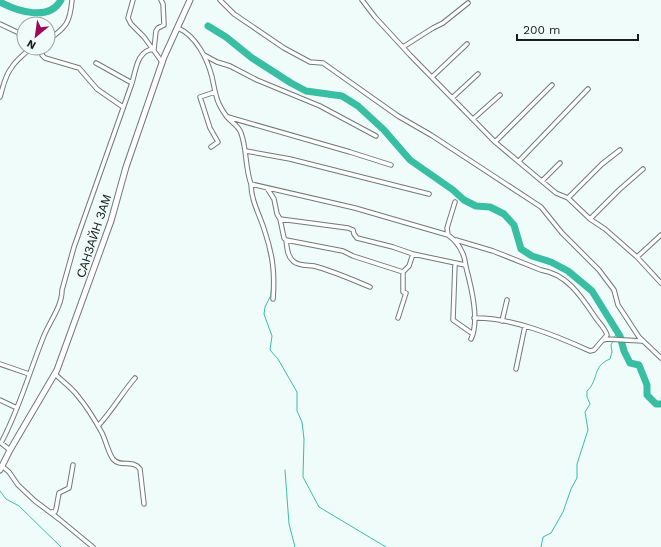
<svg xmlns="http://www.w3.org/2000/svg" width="661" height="547" font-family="'Work Sans',sans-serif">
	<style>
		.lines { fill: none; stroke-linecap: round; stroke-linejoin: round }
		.stream { stroke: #38bfa3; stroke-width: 1 }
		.river { stroke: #38bfa3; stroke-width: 7 }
		.minor-casing { stroke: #707a77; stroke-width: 5.5 }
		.secondary-casing { stroke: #707a77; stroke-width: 7 }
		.minor { stroke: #fff; stroke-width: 3.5 }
		.secondary { stroke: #fff; stroke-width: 5 }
		.labels { text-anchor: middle; stroke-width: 3.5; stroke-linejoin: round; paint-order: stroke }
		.street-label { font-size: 12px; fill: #181c1b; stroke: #f0fcf9 }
	</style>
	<rect width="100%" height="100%" fill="#f0fcf9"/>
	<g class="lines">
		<path class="stream" d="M268,251L270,260
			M272,277L271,295L265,307L264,314L272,336L270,350L278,359L297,392V411L302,422L304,439L303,477L319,507L386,547
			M614,338L618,331
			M285,470L289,524L295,547
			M0,491L6,499L19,506L61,547
			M541,547L543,537L551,533L563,512L571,489L577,478V464L588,430L585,412L590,404L587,397V391C599,380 592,366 610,359L612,352L611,345L613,341"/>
		<path class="river" d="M0,2C17,11 49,22 61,0
			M208,26L226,37L252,58L291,83L306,91L342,96L358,106L384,130L410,160L453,190L464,200L476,206L490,207L504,214L514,225L521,249L532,256L551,262L568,271L592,291L620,336L624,351L630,363L639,365L647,385V395L656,404H661"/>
		<g class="minor-casing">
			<path id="minor" d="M133,0L128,18L131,24L144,37L162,62
				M220,0L234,14L284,48L310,62L323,63L398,116L431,135L541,207L562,233L599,270L614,290L618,305L639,337L661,358
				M362,0L375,17L410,55L495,142L556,193L568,198L590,219L605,229L637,257L661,283
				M0,24L17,32L24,37
				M178,28C196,36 207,58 212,77C214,86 215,95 219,104C221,108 224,113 227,117C232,123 238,125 241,133C247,149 245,168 251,184L355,208L448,235C455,240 459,245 462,252C465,257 465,262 466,267C471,286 480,321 471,339
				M48,40C67,27 70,22 72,0
				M403,47L433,28L443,23L468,3
				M43,48L42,55L45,58L79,68L97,89L123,107
				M204,55L217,62L230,66L257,80L320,106L376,136
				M96,63L132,83C136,70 137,50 154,49L156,31L158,28L164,25L163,4L161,0
				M432,77L467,44
				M0,97C3,87 5,75 12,67C16,60 24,55 30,48
				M452,98L478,74
				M228,117L350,152L391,165
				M473,119L500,95
				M495,142L552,85
				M211,147L218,142L210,128L200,97L215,92
				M246,151L290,159L429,194
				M519,161L588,89
				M542,181L560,163
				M251,184C251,201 260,215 265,232C273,256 275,274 273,299
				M267,188L274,199L277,214L280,219L284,238L286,240C287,247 287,256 293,261C298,266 307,265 314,266C333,271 351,279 370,287
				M568,198L602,164L620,150
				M280,219L348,228L353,230L354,234L357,238L393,247L413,254L465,265
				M590,219L619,190L643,169
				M448,235L447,228L455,202
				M286,240L343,251L353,256L403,272L409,266L413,254
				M456,240L493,251L541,270C567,274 581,296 595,317C599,323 605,328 607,335L594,350L590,351C557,336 511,317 474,318
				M637,257L661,235
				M455,264L453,320L473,334
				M398,318L406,293L403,292V272
				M502,321L507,300
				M603,340L607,339L642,341
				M0,364L29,374
				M516,369L525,326
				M55,374C62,381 71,387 77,395C87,407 95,420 102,433C106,441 108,452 113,459C120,468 133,459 140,469L144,504
				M0,400L17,408
				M98,426C112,411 122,393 135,378
				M10,450L1,443C19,410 29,373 43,338C49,322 62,307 62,290L74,247L132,83
				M2,466L9,472L18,485L35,501L59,519L93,547
				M50,512H55L56,509L59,493L69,488L73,465"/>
		</g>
		<g class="secondary-casing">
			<path id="secondary" d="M0,470L10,450L57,370L111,221L126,167L164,57L190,0"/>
		</g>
		<use href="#minor" class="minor"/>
		<use href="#secondary" class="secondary"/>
	</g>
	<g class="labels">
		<g class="street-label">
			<text transform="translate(94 236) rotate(-72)" y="4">САНЗАЙН ЗАМ</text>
		</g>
	</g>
	<g transform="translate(36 36) rotate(209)"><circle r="19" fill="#f0fcf9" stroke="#9aa2a0"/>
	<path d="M0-3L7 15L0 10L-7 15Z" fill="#9b0a5a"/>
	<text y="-6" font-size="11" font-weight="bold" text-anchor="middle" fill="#181c1b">N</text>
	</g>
	<path d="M517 34v6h121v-6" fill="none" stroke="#181c1b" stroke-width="2"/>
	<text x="523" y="34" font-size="12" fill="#181c1b" stroke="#f0fcf9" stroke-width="3" paint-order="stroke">200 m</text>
</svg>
